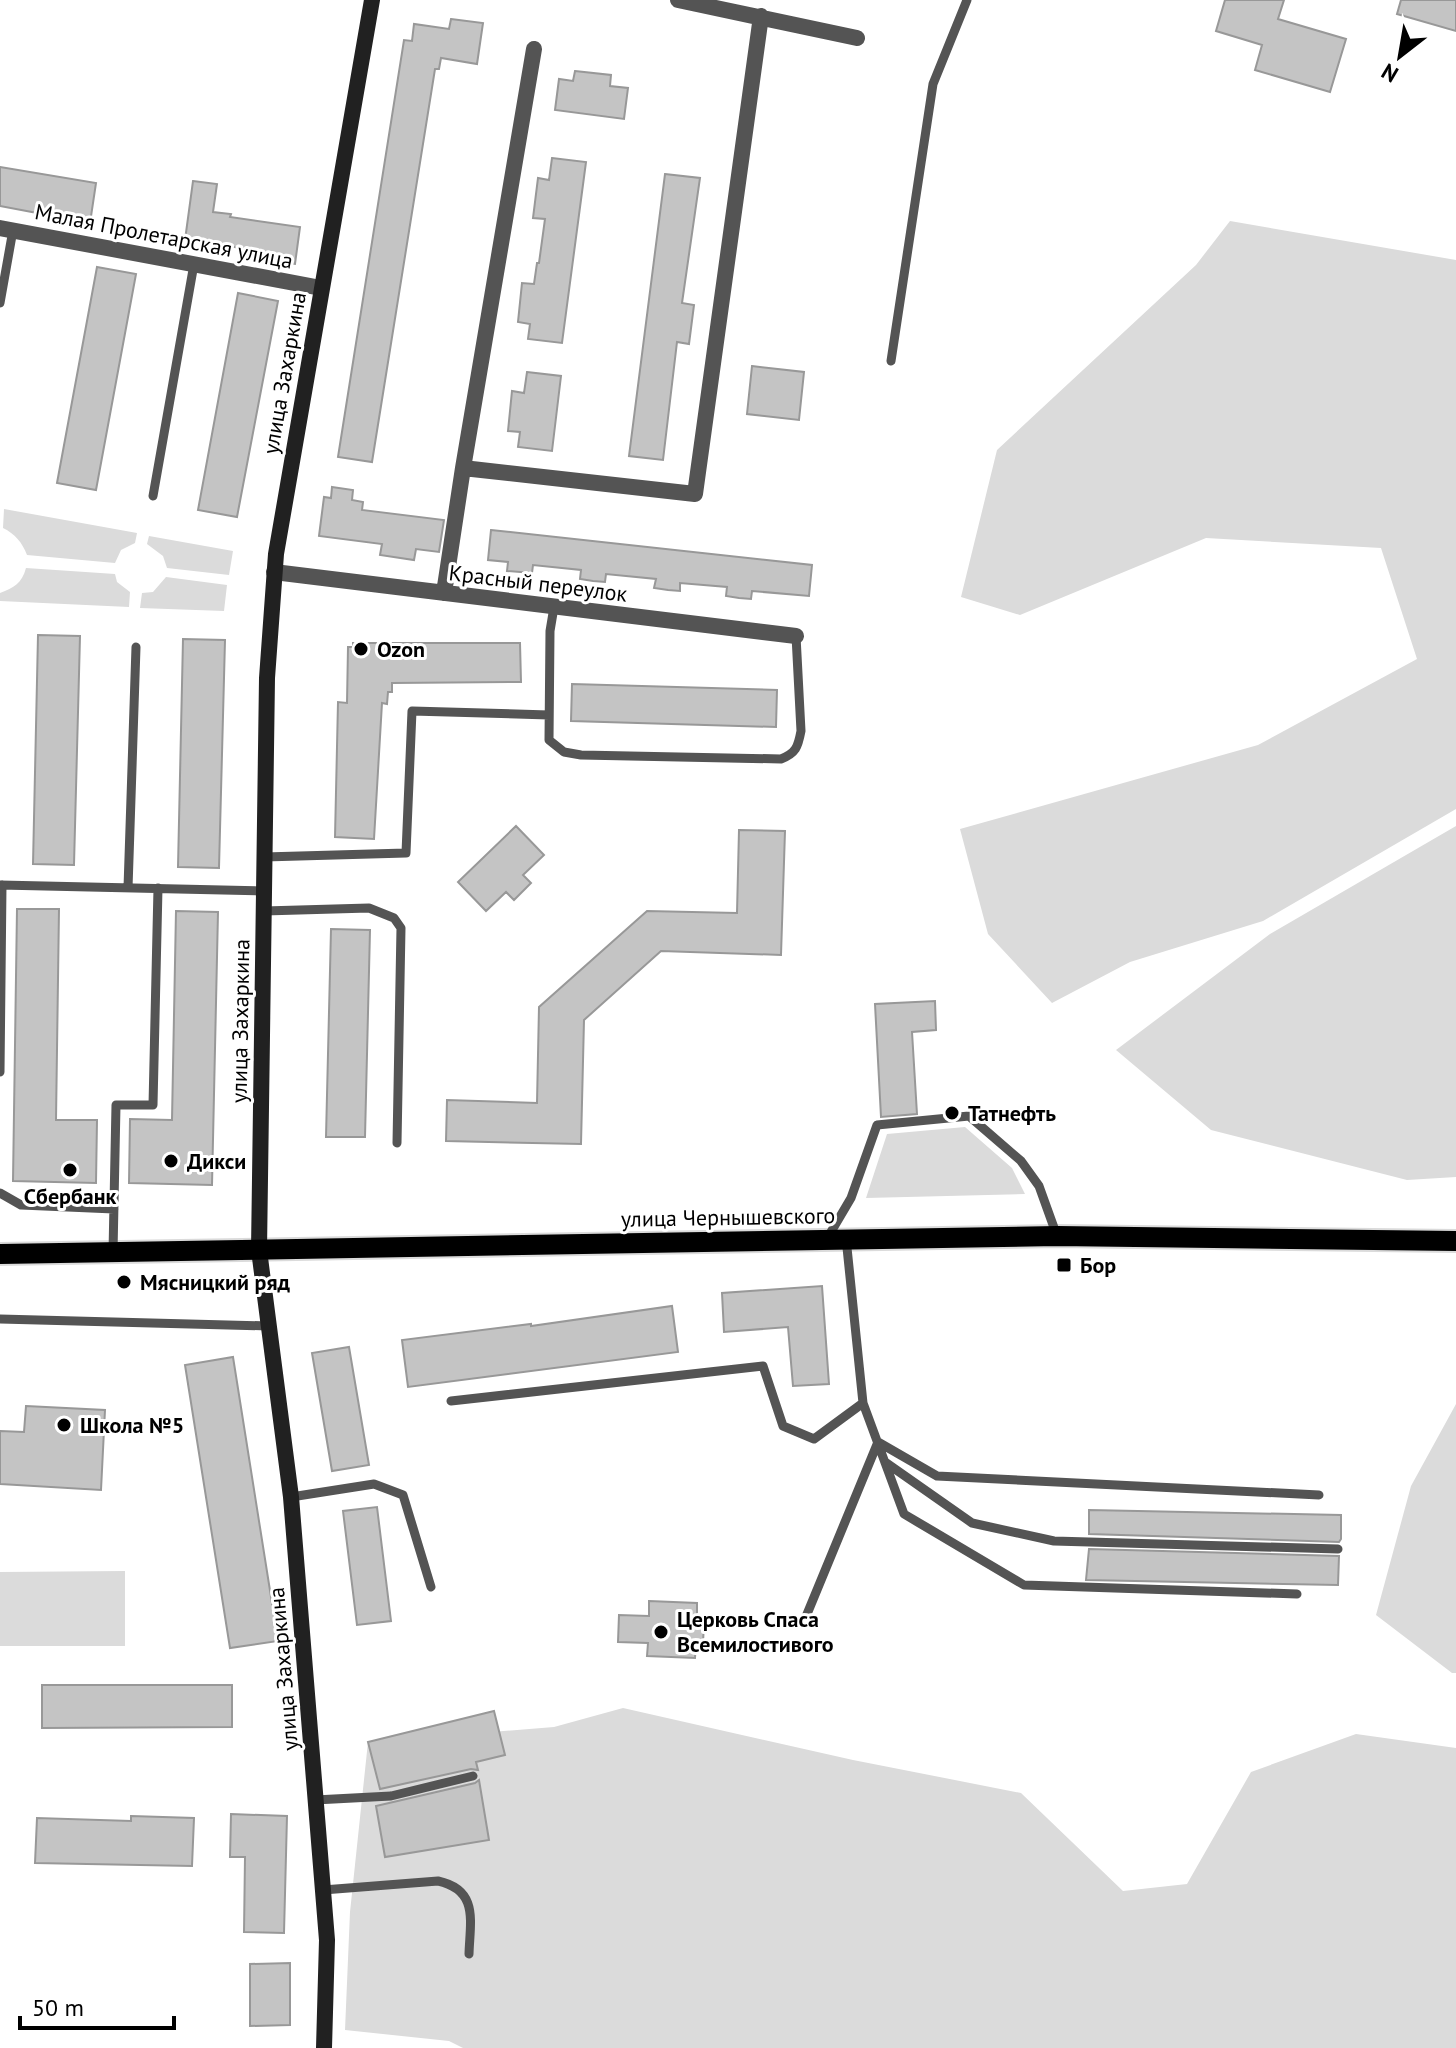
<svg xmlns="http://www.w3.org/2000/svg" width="1456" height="2048" font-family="'PT Sans',sans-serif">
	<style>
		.green { fill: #dbdbdb }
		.building { fill: #c4c4c4; stroke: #989898; stroke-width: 2 }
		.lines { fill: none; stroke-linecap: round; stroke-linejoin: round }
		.primary-casing { stroke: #dbdbdb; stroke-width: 24 }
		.lane { stroke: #545454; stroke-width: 9 }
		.street { stroke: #545454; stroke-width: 16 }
		.secondary { stroke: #212121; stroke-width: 16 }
		.primary { stroke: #000; stroke-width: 20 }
		.poi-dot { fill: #000; stroke: #fff; stroke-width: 3 }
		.labels { text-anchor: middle; stroke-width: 6; stroke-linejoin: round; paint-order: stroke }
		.street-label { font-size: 22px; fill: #000; stroke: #fff }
		.poi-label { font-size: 22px; font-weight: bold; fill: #000; stroke: #fff; text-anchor: start }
	</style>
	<rect width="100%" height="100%" fill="#fff"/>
	<path class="green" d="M1230,221L1456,260V809L1263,921L1130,962L1052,1003L988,934L960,829L1258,745L1417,659L1381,548L1206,538L1020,615L961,597L997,450L1196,265Z
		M4,509L137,533L135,543L121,550L115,563L27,555C22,542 15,534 3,528Z
		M149,536L233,551L229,575L167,568L163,556L147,544Z
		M26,568L115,574L117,582L130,592L129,607L0,601V593C14,588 22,583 26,568Z
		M166,577L227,585L224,611L140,608L142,593L153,592Z
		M1456,826V1177L1407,1180L1211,1130L1116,1050L1270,934Z
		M965,1127L1012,1168L1025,1194L866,1198L887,1134Z
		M1456,1404V1673H1452L1376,1615L1411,1486Z
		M125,1571V1646H0V1572Z
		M623,1708L853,1760L1021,1793L1123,1891L1187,1884L1251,1772L1356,1734L1456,1748V2048H463L449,2041L345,2030L350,1912L368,1742L554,1727Z"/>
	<path class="building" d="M1225,0H1284L1278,19L1346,39L1330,92L1255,70L1262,45L1216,31Z
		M1401,0H1456V31L1397,14Z
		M451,19L483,23L477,64L441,58L439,69H435L372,462L338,457L404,40L412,41L414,24L449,29Z
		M575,71L611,75L610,86L628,88L624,119L555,110L559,79L573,81Z
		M552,158L586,162L562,343L528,339L530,324L518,322L522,283L534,284L537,263H539L545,219L533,218L538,178L549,180Z
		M0,167L96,183L90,223L0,206Z
		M665,174L700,178L682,303L694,305L689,344L677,342L663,460L629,456Z
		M193,181L217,184L213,212L231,214L230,217L300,227L295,264L254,259L255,250L185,240Z
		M97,267L136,274L96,490L57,483Z
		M238,293L278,301L237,517L198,510Z
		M752,366L804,372L799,420L747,414Z
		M527,372L561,376L552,451L518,447L520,432L508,431L512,391L524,393Z
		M332,487L353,490L352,500L363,502L362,510L444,520L439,552L416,549L414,560L380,555L382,544L319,536L324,497L331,498Z
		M491,530L812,565L809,596L752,591L751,599L739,598L726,596L727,587L680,583V591L668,590L654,588L656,579L606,574L605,582L593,581L580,579L581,570L533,565L532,573L507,571L508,562L488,560Z
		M38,635L80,636L74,865L33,864Z
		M183,639L225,640L219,868L178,867Z
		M353,643H520L521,682L392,683V692H388L387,704L382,703L374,839L335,837L338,702L347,703L348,647H353Z
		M572,684L777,690L776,727L571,721Z
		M516,826L544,855L523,875L531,883L514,900L506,892L486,911L458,882Z
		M739,830L785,831L781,955L661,951L584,1020L581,1144L446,1141L447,1100L537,1103L539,1007L647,911L737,913Z
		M17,909H59L56,1120H97L96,1183L13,1181Z
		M176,911L218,912L212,1185L129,1183L130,1119L172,1120Z
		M331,929L370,930L365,1137H326Z
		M935,1001L936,1030L912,1032L917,1114L881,1117L875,1004Z
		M822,1286L829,1384L793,1386L788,1327L724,1332L722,1293Z
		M672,1306L678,1352L408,1387L402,1340L531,1324V1326Z
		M349,1347L369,1465L332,1471L312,1353Z
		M233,1357L278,1641L230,1648L185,1365Z
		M26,1406L105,1410L101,1490L0,1484V1431L24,1432Z
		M377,1507L391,1621L357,1625L343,1511Z
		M1089,1510L1341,1515V1539L1339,1542L1089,1534Z
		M1089,1549L1339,1556L1338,1585L1086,1580Z
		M649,1601L697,1603V1621H704L703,1644H696L695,1658L647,1656L648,1643L618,1642L619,1615L649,1616Z
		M42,1685H232V1727L42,1728Z
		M494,1711L505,1755L476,1762L478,1770L471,1769L380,1789L368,1742Z
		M479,1780L489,1840L385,1857L376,1806L475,1783Z
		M231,1814L287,1816L284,1933L244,1932L245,1857H230Z
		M131,1816L194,1818L192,1866L35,1863L37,1818L131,1821Z
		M290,1963V2025L250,2026V1964Z"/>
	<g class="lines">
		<g class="primary-casing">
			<path id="primary" d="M0,1254L1057,1236L1456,1241"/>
		</g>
		<path class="lane" d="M0,303L13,230
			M891,361L933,84L967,0
			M153,496L194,264
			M554,607L550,631L549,740L564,752L581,755L781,759C796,753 798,747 801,731L796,636
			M264,857L406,853L412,711L549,715
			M0,885L264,891
			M128,888L136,647
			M264,911L369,908L394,918L401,928L397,1143
			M0,1072L2,885
			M0,1193L21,1205L114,1209
			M828,1237L851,1198L877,1125L969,1116L1021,1161L1039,1186L1057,1236
			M846,1238L863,1403L904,1514L1024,1585L1297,1594
			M113,1252L116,1105H153L158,888
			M0,1319L269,1326
			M451,1401L763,1366L783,1426L814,1439L863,1403
			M885,1462L972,1523L1054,1541L1338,1549
			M291,1497L374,1484L403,1495L431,1587
			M805,1619L878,1442L937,1476L1319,1495
			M315,1800L391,1796L473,1776
			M323,1890L438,1881C479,1890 470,1921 469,1954"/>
		<path class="street" d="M678,0L857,38
			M0,228L321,288
			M463,468L695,494L761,16
			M274,572L796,636
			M444,593L463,468L534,49"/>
		<path class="secondary" d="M324,2048L327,1940L291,1497L259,1250L267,678L276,554L372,0"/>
		<use href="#primary" class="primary"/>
	</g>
	<g class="poi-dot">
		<circle cx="361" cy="649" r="8"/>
		<circle cx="952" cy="1113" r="8"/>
		<circle cx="171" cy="1161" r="8"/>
		<circle cx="70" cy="1170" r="8"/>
		<rect x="1056" y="1257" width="16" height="16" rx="4"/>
		<circle cx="124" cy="1282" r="8"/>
		<circle cx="64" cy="1425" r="8"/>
		<circle cx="661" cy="1632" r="8"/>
	</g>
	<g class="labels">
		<g class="street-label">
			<text transform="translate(164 236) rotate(11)" y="8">Малая Пролетарская улица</text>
			<text transform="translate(284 373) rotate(-80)" y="8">улица Захаркина</text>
			<text transform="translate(538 583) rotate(7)" y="8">Красный переулок</text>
			<text transform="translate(240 1021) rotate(-89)" y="8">улица Захаркина</text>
			<text transform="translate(728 1217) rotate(-1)" y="8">улица Чернышевского</text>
			<text transform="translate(283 1669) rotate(-95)" y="8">улица Захаркина</text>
		</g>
		<g class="poi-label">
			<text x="377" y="657">Ozon</text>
			<text x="968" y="1121">Татнефть</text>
			<text x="187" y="1169">Дикси</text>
			<text x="70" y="1204" text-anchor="middle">Сбербанк</text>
			<text x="1080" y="1273">Бор</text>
			<text x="140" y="1290">Мясницкий ряд</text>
			<text x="80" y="1433">Школа №5</text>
			<text x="677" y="1627">Церковь Спаса<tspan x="677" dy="25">Всемилостивого</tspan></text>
		</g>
	</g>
	<g transform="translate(1400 56) rotate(211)" stroke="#ffffff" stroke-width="6" paint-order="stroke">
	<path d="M0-6L14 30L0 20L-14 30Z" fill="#000000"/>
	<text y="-12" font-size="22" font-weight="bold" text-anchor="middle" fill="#000000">N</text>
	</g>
	<path d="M20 2016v12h154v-12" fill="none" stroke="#000000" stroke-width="4"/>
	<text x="32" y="2016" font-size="24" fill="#000000" stroke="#ffffff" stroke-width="6" paint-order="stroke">50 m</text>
</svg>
